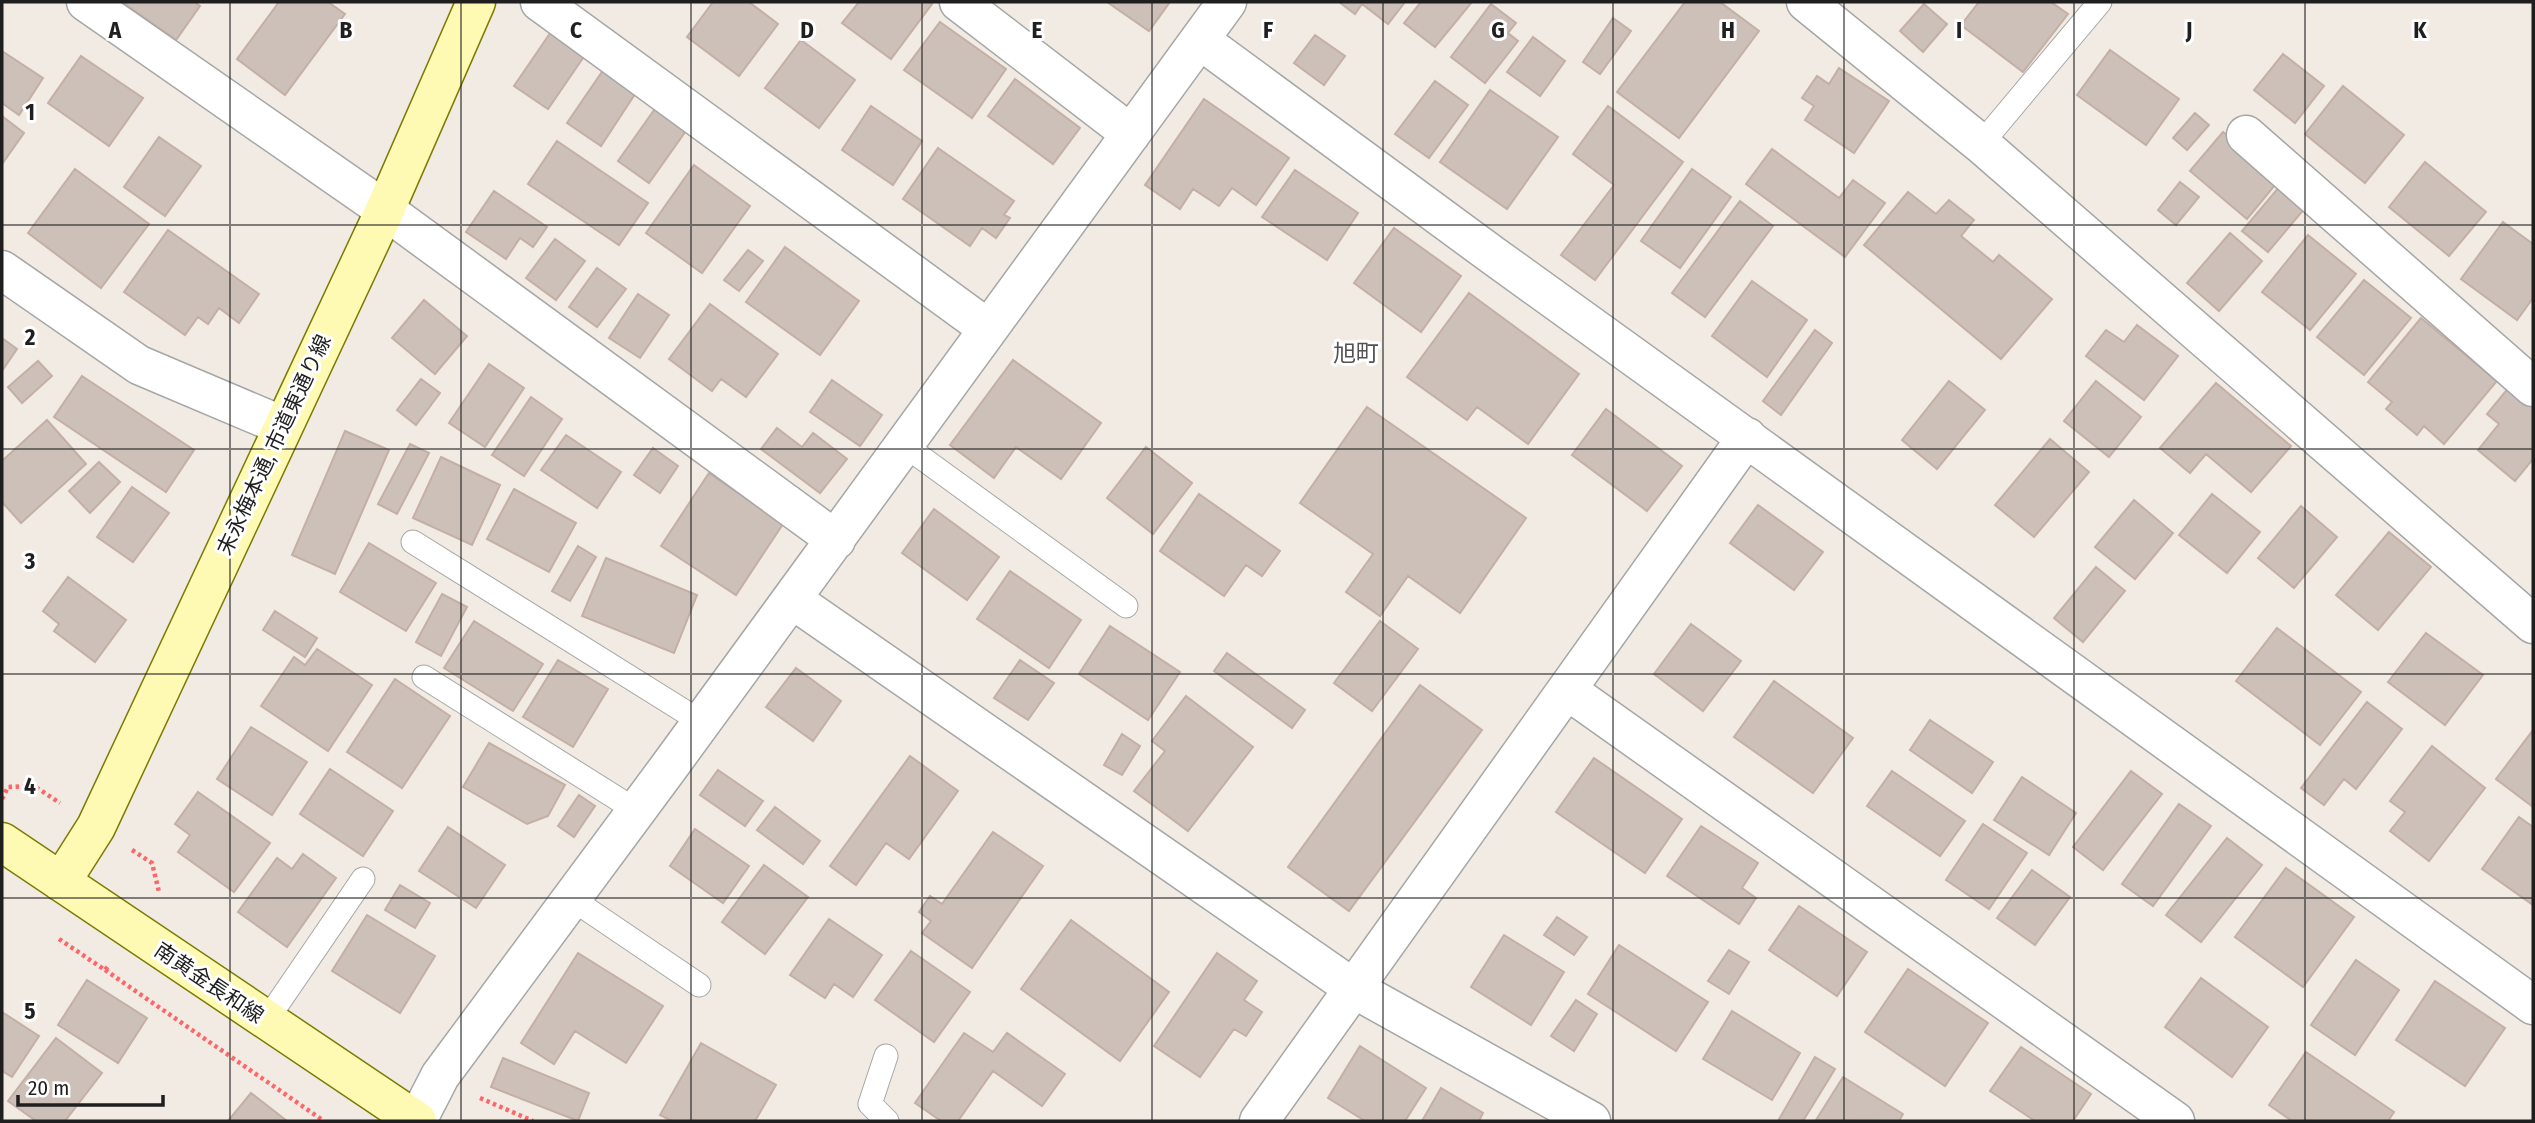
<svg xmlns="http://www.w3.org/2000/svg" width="2535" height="1123" font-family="'Fira Sans Condensed','Noto Sans JP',sans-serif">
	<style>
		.building { fill: #cdc0b9; stroke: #c4afa5; stroke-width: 2 }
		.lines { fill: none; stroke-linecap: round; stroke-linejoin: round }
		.lane-casing { stroke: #a6a6a6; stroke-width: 25 }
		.street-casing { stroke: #a6a6a6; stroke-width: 41 }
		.secondary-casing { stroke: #7b7b00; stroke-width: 41 }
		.path { stroke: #ff6667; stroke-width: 4.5; stroke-dasharray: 3.5 3.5; stroke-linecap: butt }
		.lane { stroke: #fff; stroke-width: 23 }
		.street { stroke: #fff; stroke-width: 38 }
		.secondary { stroke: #fffab3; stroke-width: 38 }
		.grid { fill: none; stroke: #1f1f1f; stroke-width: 2; stroke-opacity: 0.55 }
		.labels { text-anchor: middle; stroke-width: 6; stroke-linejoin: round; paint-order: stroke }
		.street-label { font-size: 21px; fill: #1f1f1f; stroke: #fff }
		.neighbourhood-label { font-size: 23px; fill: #525252; stroke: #fff }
		.grid-label { font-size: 23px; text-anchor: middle; font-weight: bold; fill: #1f1f1f; stroke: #fff; stroke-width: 6; stroke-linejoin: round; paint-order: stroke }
	</style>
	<rect width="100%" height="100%" fill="#f1ebe4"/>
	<path class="building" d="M122,2H194L200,6L176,40Z
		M279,2H328L345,14L285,95L237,59Z
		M713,2H749L778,24L739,76L687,37Z
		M859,2H930L932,4L891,59L842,23Z
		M1107,2H1170L1149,31Z
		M1339,2H1405L1388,24L1362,4L1355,14Z
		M1421,2H1472L1435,47L1404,23Z
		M1685,2H1720L1759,31L1679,138L1617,92Z
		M1979,2H2051L2068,14L2023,72L1961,25Z
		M1491,4L1516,23L1508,33L1518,41L1485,83L1451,57Z
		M1924,4L1947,24L1923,52L1900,31Z
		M1613,18L1631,31L1600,74L1583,62Z
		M940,22L1006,69L972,118L904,70Z
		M551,32L585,55L548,109L514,86Z
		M1315,35L1345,56L1324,85L1294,63Z
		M1533,37L1565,61L1540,96L1507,72Z
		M801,40L855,80L819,128L765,88Z
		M2110,50L2179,99L2146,145L2077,95Z
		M2,51L43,78L19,115L2,103Z
		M2283,54L2324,86L2295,123L2254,90Z
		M81,56L143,98L109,146L48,103Z
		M1839,68L1889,101L1854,153L1805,120L1814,106L1802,98L1817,76L1829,84Z
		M604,69L637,91L601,146L567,123Z
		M1015,79L1080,128L1053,164L988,116Z
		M1435,81L1468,105L1429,158L1395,134Z
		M2343,86L2404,135L2365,183L2305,134Z
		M1490,90L1558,137L1507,209L1440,162Z
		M1204,99L1289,158L1256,205L1232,188L1219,206L1193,189L1180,209L1145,185Z
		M657,106L688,128L649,183L618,161Z
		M871,106L922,141L893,185L842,150Z
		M1608,106L1683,162L1595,280L1561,255L1614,185L1573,154Z
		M2195,113L2209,125L2187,150L2173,138Z
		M2,116L24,133L2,164Z
		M2223,132L2280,179L2247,219L2190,171Z
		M159,137L201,166L165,216L124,187Z
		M557,141L648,203L619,245L528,184Z
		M938,148L1014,201L1004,215L1010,218L996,238L982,228L970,246L903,199Z
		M1772,149L1839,198L1853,180L1885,203L1845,257L1746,184Z
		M2425,162L2486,212L2449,256L2389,207Z
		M694,165L750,206L702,273L646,233Z
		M75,169L149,224L101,288L28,233Z
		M1692,169L1731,197L1680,268L1641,241Z
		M1295,170L1358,213L1327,260L1262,217Z
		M2180,182L2199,197L2176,225L2158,210Z
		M2280,186L2305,208L2268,252L2242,231Z
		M494,191L547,227L533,247L520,238L506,259L466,232Z
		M1908,192L1936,214L1949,200L1974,220L1961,236L1993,262L1999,255L2052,299L2001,359L1864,245Z
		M1740,201L1773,226L1705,317L1672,293Z
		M2503,222L2533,244V298L2517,320L2461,279Z
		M1394,228L1461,276L1421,332L1354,283Z
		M168,230L259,294L239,323L219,308L208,324L198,317L185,335L124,292Z
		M2230,233L2262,261L2219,311L2187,283Z
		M2308,235L2356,274L2310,330L2262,292Z
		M555,239L585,261L556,300L526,278Z
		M785,247L859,301L820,355L746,302Z
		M748,250L763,261L739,291L724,280Z
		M597,268L626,289L597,327L569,307Z
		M2364,280L2411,318L2364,375L2317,337Z
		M1752,281L1807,320L1767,377L1712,336Z
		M1469,293L1579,374L1528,444L1477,407L1467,420L1407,377Z
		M638,294L669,315L640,358L609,338Z
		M424,300L467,336L435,374L392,338Z
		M710,304L778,354L746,397L721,379L712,391L669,359Z
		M2421,318L2497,381L2444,444L2424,426L2417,435L2386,409L2392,402L2368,382Z
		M2137,325L2178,356L2144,400L2086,356L2106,330L2124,342Z
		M1815,330L1832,343L1781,415L1763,401Z
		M2,338L17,349L2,371Z
		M1013,360L1101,423L1061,479L1016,447L994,478L950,445Z
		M38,361L52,376L22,403L8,387Z
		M489,364L524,388L485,447L449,423Z
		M82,376L194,450L166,492L54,417Z
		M421,379L440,393L416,425L397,410Z
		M832,380L882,415L860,446L810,412Z
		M1949,381L1985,410L1937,469L1902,440Z
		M2096,381L2141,417L2109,457L2064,421Z
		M2216,383L2291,446L2251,492L2206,454L2190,473L2160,448Z
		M2510,386L2533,406V459L2515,481L2478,450L2499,424L2487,414Z
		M531,397L562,419L524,476L492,455Z
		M1367,407L1526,518L1460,613L1408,576L1380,616L1346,592L1373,554L1300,503Z
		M1606,409L1682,466L1647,511L1572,455Z
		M47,420L86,464L21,523L2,502V461Z
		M777,428L802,447L813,433L847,459L820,493L761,449Z
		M345,431L389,450L335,574L292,555Z
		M566,435L621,472L597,508L541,470Z
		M2050,439L2089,472L2034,537L1995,505Z
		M410,444L429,453L397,514L378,504Z
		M1146,447L1192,483L1153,534L1107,498Z
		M653,448L678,466L660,493L634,475Z
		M441,457L500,485L472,545L413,518Z
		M99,462L120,482L90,513L69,491Z
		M709,473L783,524L736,595L661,546Z
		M132,487L169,513L133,562L97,537Z
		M514,489L576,523L549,572L487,539Z
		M1199,494L1280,551L1262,576L1246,565L1224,596L1160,551Z
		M2212,494L2260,532L2227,573L2179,535Z
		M2134,500L2173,533L2135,579L2095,547Z
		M1758,505L1823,552L1794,590L1730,543Z
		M2301,506L2337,537L2294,588L2258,558Z
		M934,509L999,557L967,600L902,553Z
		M2389,532L2431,567L2378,630L2336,595Z
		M369,543L436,583L406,631L340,592Z
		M578,546L596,557L570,601L552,591Z
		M606,558L697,595L674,653L582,616Z
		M2096,567L2125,591L2083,642L2054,618Z
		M1010,571L1081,620L1049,668L977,619Z
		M68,577L126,620L95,662L54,631L59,624L43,611Z
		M442,594L467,607L441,656L416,642Z
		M275,611L317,638L305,657L263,630Z
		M474,621L543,664L513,711L444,668Z
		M1380,621L1418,649L1372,711L1334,683Z
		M1691,624L1741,661L1703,711L1654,674Z
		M1110,626L1180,672L1148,720L1079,674Z
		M2277,628L2361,692L2320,745L2236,681Z
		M2426,633L2483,675L2445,725L2388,682Z
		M317,649L372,685L328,751L261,706L294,657L305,665Z
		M1227,653L1305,710L1292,728L1214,671Z
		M558,660L608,689L573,747L523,717Z
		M1020,660L1054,683L1028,720L994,698Z
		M796,668L841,701L813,741L766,707Z
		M395,679L450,716L402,788L347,752Z
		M1774,681L1853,738L1813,793L1734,737Z
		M1420,685L1482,730L1349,911L1288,867Z
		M1186,696L1253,747L1188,831L1134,791L1165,751L1152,741Z
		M2367,702L2402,729L2356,789L2344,779L2324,805L2301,788Z
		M1930,720L1993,762L1972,793L1910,750Z
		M251,727L307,762L272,815L217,779Z
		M2533,730V807L2496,779Z
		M1122,734L1140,746L1122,775L1104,765Z
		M489,743L565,785L548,816L527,824L463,787Z
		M2432,746L2485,788L2429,861L2390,831L2405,812L2390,801Z
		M910,756L958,791L909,859L886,843L856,885L830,866Z
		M1594,758L1682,819L1645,873L1556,812Z
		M330,769L393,811L363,856L300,814Z
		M718,770L763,801L745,826L700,795Z
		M1892,771L1965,821L1940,856L1867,806Z
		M2131,771L2162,794L2103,870L2073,847Z
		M2022,777L2076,813L2049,855L1994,820Z
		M198,792L270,843L234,892L178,852L190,835L175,824Z
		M579,795L595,806L574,837L558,826Z
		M2179,804L2211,826L2153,906L2122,884Z
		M775,807L820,841L803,864L757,830Z
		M2519,817L2533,827V905L2482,869Z
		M1983,824L2027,853L1989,909L1946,880Z
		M1701,826L1758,863L1742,888L1756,898L1739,924L1667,876Z
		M448,827L505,865L476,908L419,871Z
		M695,829L749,866L723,903L670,866Z
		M993,832L1043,866L972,968L922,933L931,921L919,912L930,896L942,904Z
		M2227,838L2262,865L2201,942L2166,915Z
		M303,854L336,878L287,947L238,912L277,858L292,869Z
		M764,865L808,897L765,954L722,922Z
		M2286,868L2354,917L2303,987L2235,937Z
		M2032,870L2070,897L2035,945L1997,918Z
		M400,885L430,903L415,928L385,910Z
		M1799,906L1867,952L1837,996L1769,950Z
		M367,915L435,956L400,1013L332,971Z
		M1557,917L1587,937L1574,955L1544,935Z
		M829,919L882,955L853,997L834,984L825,998L790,975Z
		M1071,920L1169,992L1120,1061L1021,989Z
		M1504,935L1564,972L1531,1025L1471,987Z
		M1619,945L1708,1002L1676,1051L1588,994Z
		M1729,950L1749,962L1729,994L1708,981Z
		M911,951L970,992L934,1042L875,1000Z
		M578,953L663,1006L626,1063L575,1031L554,1064L521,1043Z
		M1217,953L1257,981L1244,1000L1262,1012L1246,1036L1234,1029L1200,1077L1154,1046Z
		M2356,960L2399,990L2355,1055L2311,1025Z
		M1908,969L1988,1023L1945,1086L1865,1032Z
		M2201,978L2268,1027L2232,1077L2165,1027Z
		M87,980L147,1018L118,1063L58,1025Z
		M2435,981L2505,1028L2465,1086L2396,1040Z
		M1576,1000L1597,1014L1574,1051L1551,1036Z
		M1732,1011L1800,1053L1772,1100L1703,1059Z
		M2,1012L39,1036L12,1077L2,1071Z
		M964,1033L993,1052L1007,1033L1065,1074L1042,1106L993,1071L958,1121H941L915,1103Z
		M56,1038L102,1073L65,1121H36L8,1101Z
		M701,1043L776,1085L755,1121H672L660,1115Z
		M1360,1046L1426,1088L1405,1121H1365L1328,1098Z
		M2021,1047L2091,1094L2073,1121H2035L1990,1091Z
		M2306,1052L2394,1112L2388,1121H2292L2269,1105Z
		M1815,1057L1835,1069L1803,1121H1778Z
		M503,1058L589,1093L578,1121L491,1087Z
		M1843,1077L1903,1114L1899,1121L1816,1120Z
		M1441,1088L1483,1113L1479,1121H1422Z
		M251,1093L287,1121H228Z"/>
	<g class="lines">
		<g class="lane-casing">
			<path id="lane" d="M1981,144L2100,2
				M904,445L1126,606
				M413,542L703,723
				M424,677L637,811
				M572,899L699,985
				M266,1021L363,879
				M886,1056L870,1104L887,1121"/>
		</g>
		<g class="street-casing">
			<path id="street" d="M86,2L385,210L836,540
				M540,2L987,328
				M959,2L1131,134
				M1806,2L1981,144L2533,624
				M1200,40L1491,254L2533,1005
				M2246,135L2533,387
				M2,270L139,365L283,426
				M793,600L1356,990L1591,1121
				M1567,690L2175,1121
				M417,1121L440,1076C705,720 967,362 1227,2
				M1259,1121L1747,437"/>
		</g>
		<g class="secondary-casing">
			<path id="secondary" d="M2,842L417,1121
				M61,882L96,827L385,210L476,2"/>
		</g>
		<path class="path" d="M2,799L8,787L34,786L60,803
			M132,850L152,863L159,892
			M59,939L105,970L108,966
			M105,970L324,1121
			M480,1098L533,1121"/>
		<use href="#lane" class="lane"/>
		<use href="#street" class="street"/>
		<use href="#secondary" class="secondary"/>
	</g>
	<path class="grid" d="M230,2V1121M461,2V1121M691,2V1121M922,2V1121M1152,2V1121M1383,2V1121M1613,2V1121M1844,2V1121M2074,2V1121M2305,2V1121M2,225H2533M2,449H2533M2,674H2533M2,898H2533"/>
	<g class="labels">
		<g class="street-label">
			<text transform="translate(274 445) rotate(-65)" y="7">末永梅本通, 市道東通り線</text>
			<text transform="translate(209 983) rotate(34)" y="7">南黄金長和線</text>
		</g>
		<g class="neighbourhood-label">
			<text x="1356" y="361">旭町</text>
		</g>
	</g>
	<g class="grid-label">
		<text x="115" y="38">A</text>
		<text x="346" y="38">B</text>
		<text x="576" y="38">C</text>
		<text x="807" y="38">D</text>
		<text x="1037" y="38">E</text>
		<text x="1268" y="38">F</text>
		<text x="1498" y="38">G</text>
		<text x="1728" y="38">H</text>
		<text x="1959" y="38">I</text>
		<text x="2189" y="38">J</text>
		<text x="2420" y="38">K</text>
		<text x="30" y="120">1</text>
		<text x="30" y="345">2</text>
		<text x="30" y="569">3</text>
		<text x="30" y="794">4</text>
		<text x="30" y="1019">5</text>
	</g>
	<rect width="2535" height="1123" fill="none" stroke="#1f1f1f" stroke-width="7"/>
	<path d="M18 1095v10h145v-10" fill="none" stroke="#1f1f1f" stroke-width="3.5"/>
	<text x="28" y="1095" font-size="21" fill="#1f1f1f" stroke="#ffffff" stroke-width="5" paint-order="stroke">20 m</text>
</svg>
